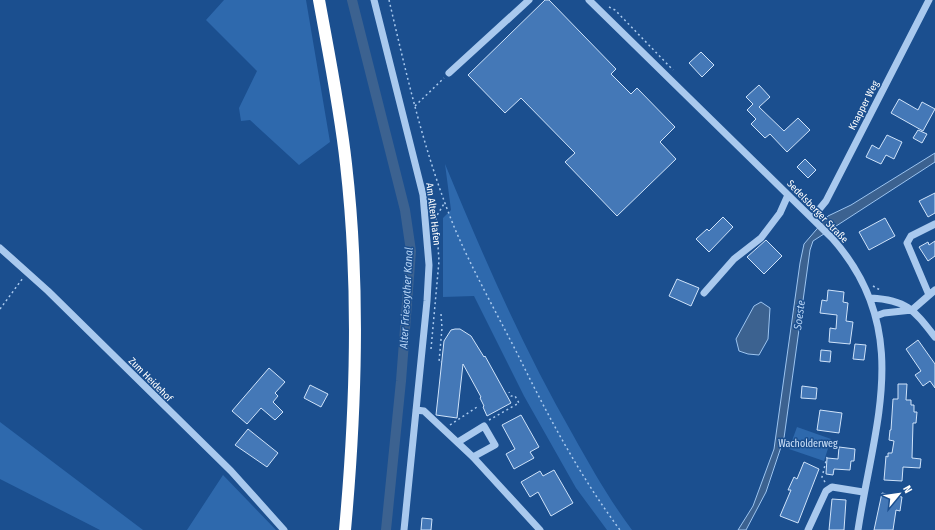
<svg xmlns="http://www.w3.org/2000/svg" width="935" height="530" font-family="'Fira Sans Condensed',sans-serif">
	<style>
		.green { fill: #2e69ad }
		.water { fill: #3c6290; stroke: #9cc4f0 }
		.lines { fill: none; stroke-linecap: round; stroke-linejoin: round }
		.canal { stroke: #3c6290; stroke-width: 10 }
		.building { fill: #4478b7; stroke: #cfe3fa }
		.path { stroke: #a9c9ee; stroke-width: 1.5; stroke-dasharray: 2 3; stroke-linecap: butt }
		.minor { stroke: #a9c9ee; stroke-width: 7 }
		.highway { stroke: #fff; stroke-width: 12 }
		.labels { text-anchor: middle; stroke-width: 3; stroke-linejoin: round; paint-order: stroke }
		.street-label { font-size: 10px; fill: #fff; stroke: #1b4f8f }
		.park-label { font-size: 10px; fill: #cfe3fa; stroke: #1b4f8f }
		.water-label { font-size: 11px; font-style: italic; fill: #b5d3f5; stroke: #1b4f8f }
	</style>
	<rect width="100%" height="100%" fill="#1b4f8f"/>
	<path class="green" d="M224,0H306L330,142L299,165L250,120L241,121L239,108L257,71L206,20Z
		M445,164C483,256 523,348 573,435C592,469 609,499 632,530H607L576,488L524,396L474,296L443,297V218L451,210Z
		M0,422L143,530H100L0,479Z
		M797,427L831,439L824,461L789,449Z
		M223,475L276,530H187Z"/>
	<path class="water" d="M935,153V162L813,241L810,250L784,438L766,492L746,530H738L753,506L774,449L800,263L804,244L828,216L851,205Z
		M761,302L770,308L768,339L759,355L748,354L739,351L736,339L754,306Z"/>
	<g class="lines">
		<path class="canal" d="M352,0L405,210L411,251L401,381L386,530"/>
	</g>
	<path class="building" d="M545,0H549L616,69L611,74L631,94L637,88L675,127L660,142L676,159L617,216L565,162L575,153L521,98L505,113L468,75Z
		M701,52L714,65L702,77L689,63Z
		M759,85L770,97L759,107L784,131L798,118L810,130L787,152L770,134L765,138L751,124L756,119L747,110L753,104L746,97Z
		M899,99L918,110L922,102L935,109L923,131L891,113Z
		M918,130L927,134L922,143L913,138Z
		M887,135L902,142L894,159L886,155L881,164L866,157L872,145L879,149Z
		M805,159L816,170L808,178L797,167Z
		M935,193V213L928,217L919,201Z
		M723,217L733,227L709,252L696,239L707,229L709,231Z
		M885,218L895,236L869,250L859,232Z
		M766,240L782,256L764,274L747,257Z
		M935,241V256L928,261L919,247L928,242L929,245Z
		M677,279L699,288L691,306L669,296Z
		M828,290L844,292L843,302L848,303L846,321L853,322L850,344L829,342L830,328L836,329L837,315L820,313L822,300L827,301Z
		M455,329H460L471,336L484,357L485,356L511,403L487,416L483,407L484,406L480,398L481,397L463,364L457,418L436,415L444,341L451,330Z
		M918,340L935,364V388L930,381L923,386L915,375L921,371L906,349Z
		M855,344L866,345L864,360L853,359Z
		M821,350L831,351L830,362L820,361Z
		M269,368L285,382L275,393L278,396L273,402L283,412L275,420L261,408L247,424L232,411Z
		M898,384H907L906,400H911V405H914V412H917L916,423H913L912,458L921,459L920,468L903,467L902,481L884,480L886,456L888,457V453H892L894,441L889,440L890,430H891L893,399H898Z
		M310,385L328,394L321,407L304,398Z
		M802,386L817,388L816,399L801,398Z
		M820,410L842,413L839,433L817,430Z
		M521,415L539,447L530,452L534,458L514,469L506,454L515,449L502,425Z
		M248,429L278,453L267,467L235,445Z
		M839,447L855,449L854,461H851L850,470L834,469L833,475L826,474L827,458L838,459Z
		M804,462L819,469L798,523L780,516L791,490H788L794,477L797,479Z
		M554,470L573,503L551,516L538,492L530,497L521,482L540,471L543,476Z
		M882,493L902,497L900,511L896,510L893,530H874Z
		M832,499L846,500L844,530H829Z
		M422,518L432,519L431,530H421Z"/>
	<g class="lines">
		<path class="path" d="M389,0C407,77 425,156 455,229C473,271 496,312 517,353C547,414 579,475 620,530
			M609,7L615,10L673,70
			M415,106L444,78
			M873,286L880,290
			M0,309L23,278
			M441,314L442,328L439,362H442
			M431,349L439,261L436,217L445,202
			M489,420L519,403L515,396H511L509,392
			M450,425L477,407
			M825,482L822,477L827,457"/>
		<path class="minor" d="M374,0L423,195L429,265L427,301L404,530
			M589,0L832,238C914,330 874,424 858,530
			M449,73L529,0
			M812,218L826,201L929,0
			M0,248L48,291L231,471L284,530
			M704,293L734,259L761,238L780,213L788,195
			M929,295L907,243L911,236L935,224
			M871,298C907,300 914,310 935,337
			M912,310L935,290
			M876,316L884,313L912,310
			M416,410L424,411L473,457L540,530
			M458,442L484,426L495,445L473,457
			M808,530L826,491L832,487L863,492"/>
		<path class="highway" d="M319,0C329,55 340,109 346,164C360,286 356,408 345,530"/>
	</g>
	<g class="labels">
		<g class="street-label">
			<text transform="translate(863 105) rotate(-63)" y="4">Knapper Weg</text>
			<text transform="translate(818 211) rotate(46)" y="4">Sedelsberger Straße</text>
			<text transform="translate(434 214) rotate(83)" y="4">Am Alten Hafen</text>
			<text transform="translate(151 379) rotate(45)" y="4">Zum Heidehof</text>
		</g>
		<g class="park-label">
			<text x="808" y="447">Wacholderweg</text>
		</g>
		<g class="water-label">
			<text transform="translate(406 298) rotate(-87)" y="4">Alter Friesoyther Kanal</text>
			<text transform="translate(799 315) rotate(-82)" y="4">Soeste</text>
		</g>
	</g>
	<g transform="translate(899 494) rotate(61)" stroke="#1b4f8f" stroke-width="3" paint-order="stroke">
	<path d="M0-3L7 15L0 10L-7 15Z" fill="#ffffff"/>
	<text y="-6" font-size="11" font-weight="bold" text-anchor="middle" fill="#ffffff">N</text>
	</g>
</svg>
